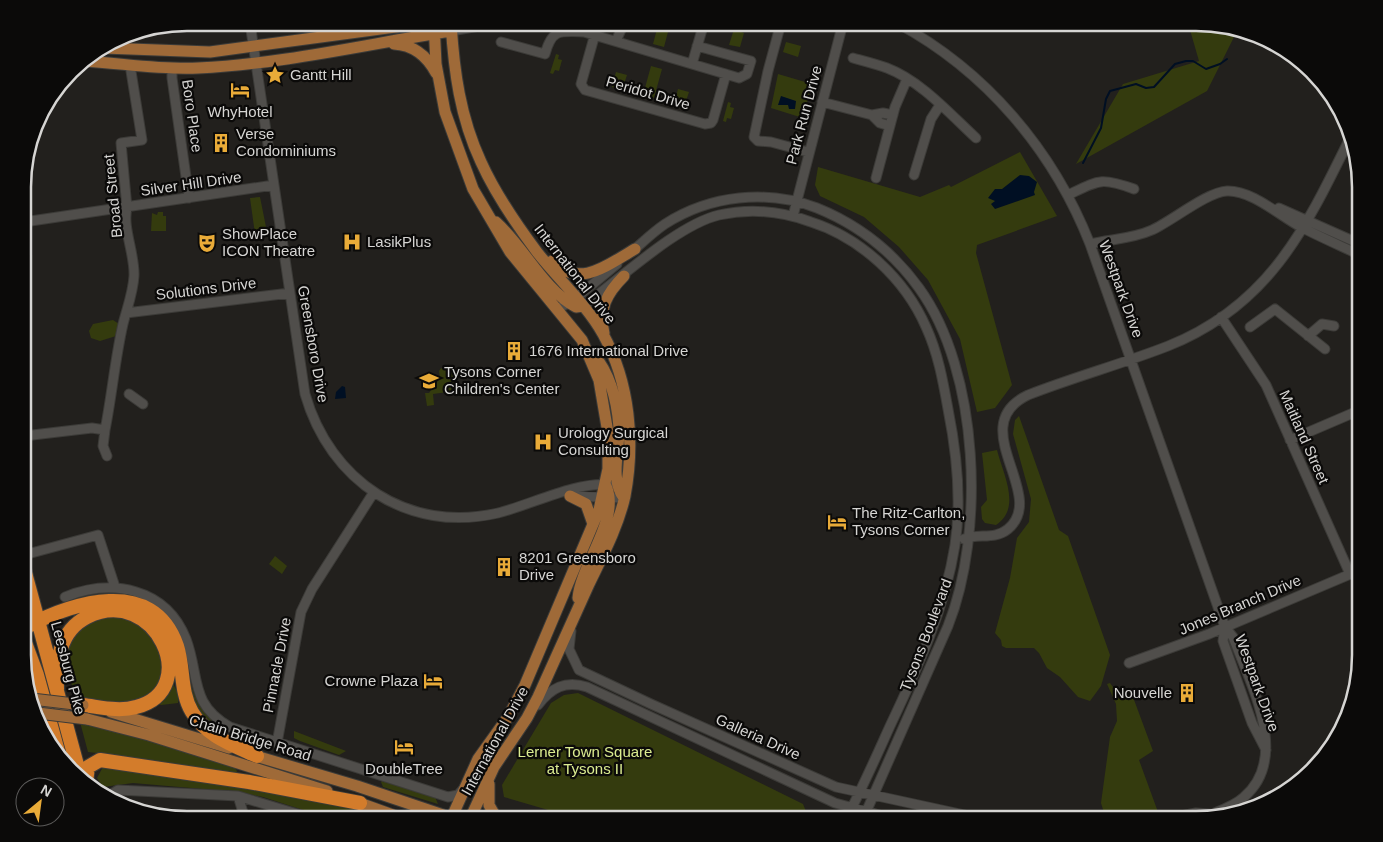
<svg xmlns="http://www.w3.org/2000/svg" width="1383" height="842" font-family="Helvetica,sans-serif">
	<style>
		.green { fill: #343b0e }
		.water { fill: #000f23 }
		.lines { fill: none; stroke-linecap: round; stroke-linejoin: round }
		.stream { stroke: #000f23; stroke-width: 2 }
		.minor-casing { stroke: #3c3b38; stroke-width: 11 }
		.major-casing { stroke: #3c3b38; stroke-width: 13 }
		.highway-casing { stroke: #3c3b38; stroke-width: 16 }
		.minor { stroke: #504e4b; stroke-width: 9 }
		.major { stroke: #9f6a38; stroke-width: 11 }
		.highway { stroke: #d37c2b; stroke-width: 14 }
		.major-bridge-casing { stroke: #3c3b38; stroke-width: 13; stroke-linecap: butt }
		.major-bridge { stroke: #9f6a38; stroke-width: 11 }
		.labels { text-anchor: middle; stroke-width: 4.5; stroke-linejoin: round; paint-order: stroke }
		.poi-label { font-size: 15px; fill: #d6d5d3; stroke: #0b0a09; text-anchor: start }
		.street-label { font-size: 15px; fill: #d6d5d3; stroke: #0b0a09 }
		.park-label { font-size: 15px; fill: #dbec90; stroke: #0b0a09 }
		.rim { fill: none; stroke: #d6d5d3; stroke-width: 2.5 }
	</style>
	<rect width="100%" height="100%" fill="#22201d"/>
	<path class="green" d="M1188,23L1238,29L1207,91L1076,164L1123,84L1199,61Z
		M657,29L668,32L664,47L653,44Z
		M734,29L744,33L740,47L729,45Z
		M786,42L801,46L798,57L783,52Z
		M556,54L559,55L558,59L562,60L559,71L555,70L553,74L550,73Z
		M651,66L662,69L654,98L643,95Z
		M616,72L627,75L622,90L612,87Z
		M778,74L812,84L803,118L771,108Z
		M678,89L689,92L684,107L674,104Z
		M728,102L731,103L730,107L734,108L731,119L727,118L726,122L723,121Z
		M1020,152L1057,216L977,245L976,253L1012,385L995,408L977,412L960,339L928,280L899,247L864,217L820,196L815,185L818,167L920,197L949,185L951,187Z
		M260,197L267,232L255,234L250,198Z
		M158,212H163V216H166V231H151L152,213L157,215Z
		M113,320L119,324L116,336L100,341L91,338L89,331L93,324Z
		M452,366L457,371L453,376L455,391L433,394L434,405L427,406L425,393H429L440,378L439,371L441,368L446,370Z
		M1019,416L1059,530L1068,536L1110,655L1101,686L1090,701L1078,697L1060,677L1047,668L1039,653L1034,648H1006L1002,646L1001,640L995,633L1010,578L1017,538L1029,522L1031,499L1013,434L1015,420Z
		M997,450C1003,474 1022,508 996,525L985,523L982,519L981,507L987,500L982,453Z
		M275,556L287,566L282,574L269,564Z
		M99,616L139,620L165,658L160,683L141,701L114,704L75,698L68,669L69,650L64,646L69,637Z
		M189,676C193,696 200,707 214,721L206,720L192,704Z
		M172,682L178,693V703L161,705L157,703Z
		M1110,683L1118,694L1130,689L1153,751L1139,760L1158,812L1125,819H1106L1101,803L1110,737L1117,721L1116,704L1107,684Z
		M578,693L803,804L809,819H579L504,797L502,785L551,703L564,695Z
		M80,722L132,734L235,767L238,774L144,759L138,761L122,759L123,756L88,752Z
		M294,731L346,751L339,755L300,741L294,738Z
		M104,765L321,799L352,808L360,815L372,819H331L263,797L238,792L133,783L103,787L97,778Z
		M384,779L435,797L438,804L383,787L381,782Z"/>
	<path class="water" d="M781,96L796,101L795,109H789L788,105H778Z
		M1020,175L1029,176L1037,182L1034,192L1035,195L995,209L991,204L995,201L988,198L995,189H1002Z
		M342,386L345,387L346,398L335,399L336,392Z"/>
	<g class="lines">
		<path class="stream" d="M1083,163L1101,128L1106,99L1110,91L1136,84L1146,88L1154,87L1175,64L1186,61H1193L1206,69L1220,64L1227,59"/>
		<g class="minor-casing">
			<path id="minor" d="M250,23L305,394C330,481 408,534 498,513C530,505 578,481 609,485
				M781,23L768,71L754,137L758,141L771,142L808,152
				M897,23C986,71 1053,150 1090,244L1225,627L1233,637C1250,683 1291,757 1244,797C1232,808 1215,812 1200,819
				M451,31L496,23
				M595,34L581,84L585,90L705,124L711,123L713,120L726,74
				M616,41L624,23
				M501,42L545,54C552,29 559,31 584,32L739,78L747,74L751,61L697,46
				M853,58C864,61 876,64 887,68C921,81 950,114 976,138
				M692,64L704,23
				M172,68V78L189,198
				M822,102L872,115L880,123L890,126
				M872,115L883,113L893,115
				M914,175L931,119L940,105
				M876,178L895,107L907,79
				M1068,195C1099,180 1101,177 1134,189
				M1279,208L1360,244
				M793,216L843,23
				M24,222L274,185
				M1090,244C1111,239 1132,239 1152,230C1172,221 1207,192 1227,191C1252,190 1280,216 1301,227C1320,237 1341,246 1360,255
				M630,253C642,243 653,232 665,224C710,195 767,189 817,208C859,225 893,252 919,288C980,372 985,533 948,626L863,819
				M583,306C619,280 677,225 719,215C751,208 781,211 811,222C861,238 905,279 926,327C938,353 943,381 948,409C957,454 962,499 955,545C945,609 918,667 890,726C876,757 862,789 846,819
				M558,309L576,298L617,264
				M126,313L290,293
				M1221,317L1266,385L1350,574
				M1250,327L1275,309L1325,349
				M1308,336L1322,324L1334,326
				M129,394L143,404
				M105,430L103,446L107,456
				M24,436L92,428L105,430C112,395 115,359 123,324C127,308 133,293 134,276C135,254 122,227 127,208L121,143L142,140L130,65
				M1290,440L1360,410
				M571,496L624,498
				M964,539C978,533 995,540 1008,529C1049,495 963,426 1028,395C1074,377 1122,364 1168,346C1268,306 1305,230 1349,140
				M24,555L98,535L115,587
				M65,597C112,578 166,588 186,639C200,676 189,704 230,727L448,797L458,795L464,788
				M1225,627L1223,641L1252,723L1266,750
				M571,631L569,649L579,670L651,704L836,787L983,819
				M1129,663L1209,634L1360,570
				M538,705C551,688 565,680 587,687L835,803L894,819
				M277,743L301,612L312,589L374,492
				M238,796L245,819
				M107,797L118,790L238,796L314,819
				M1166,819L1196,813L1210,814"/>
		</g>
		<g class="major-casing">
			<path id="major" d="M434,23L436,64L445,112L473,189L510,252L582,340L599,380L608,433V469L599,510L525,685L508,717L478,759L451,819
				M451,23C454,71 460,117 481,162C495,193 516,224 537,252C558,279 586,304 603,334C630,383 635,443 625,496C618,527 603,555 589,584C572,621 555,659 538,697L527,718L494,767L470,819
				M394,44C414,45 427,56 436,73
				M104,48L210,52L425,23
				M83,61C121,63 159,70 198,68C283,64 367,44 451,31
				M496,222C524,247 543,289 576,307L583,306
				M552,261C580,289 607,265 635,249
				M604,333C598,309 607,293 624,276
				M594,355C611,375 617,401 619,427C620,450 609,478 624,498
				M570,496L586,504L593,524
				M578,598C581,564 621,518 606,486
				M111,712L229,748
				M87,719L149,735L327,791
				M249,754L357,786L455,819
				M489,784V805L497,819
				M354,801L404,819"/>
		</g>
		<g class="highway-casing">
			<path id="highway" d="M24,569L80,776
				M24,628C71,603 153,575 177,646C184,668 180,692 192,712C206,736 233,745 257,756
				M24,640L37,675L59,755
				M57,689C56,662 59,631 87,617C155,583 204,690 136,707C119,712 100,707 83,705
				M86,782L88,767L100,760L249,782L360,803"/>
		</g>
		<use href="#minor" class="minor"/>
		<use href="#major" class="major"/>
		<use href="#highway" class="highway"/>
		<g class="major-bridge-casing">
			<path id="major-bridge" d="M32,699L83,705
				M38,713L87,719"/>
		</g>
		<use href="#major-bridge" class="major-bridge"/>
	</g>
	<defs>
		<g id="sight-bare" transform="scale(1.5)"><path d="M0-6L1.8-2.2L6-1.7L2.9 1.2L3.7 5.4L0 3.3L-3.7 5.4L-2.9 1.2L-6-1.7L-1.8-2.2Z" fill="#e9ab38" stroke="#0b0a09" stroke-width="2.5" paint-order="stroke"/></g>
		<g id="hotel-bare" transform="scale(1.5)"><path d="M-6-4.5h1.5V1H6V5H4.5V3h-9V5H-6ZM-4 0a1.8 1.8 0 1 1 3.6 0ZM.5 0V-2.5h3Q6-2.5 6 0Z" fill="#e9ab38" stroke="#0b0a09" stroke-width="2.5" paint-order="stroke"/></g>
		<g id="building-bare" transform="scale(1.5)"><path d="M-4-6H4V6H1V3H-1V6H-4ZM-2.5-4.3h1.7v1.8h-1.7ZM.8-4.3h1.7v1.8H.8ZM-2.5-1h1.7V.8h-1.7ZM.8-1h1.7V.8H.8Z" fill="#e9ab38" stroke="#0b0a09" stroke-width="2.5" paint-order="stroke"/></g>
		<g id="hospital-bare" transform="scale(1.5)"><path d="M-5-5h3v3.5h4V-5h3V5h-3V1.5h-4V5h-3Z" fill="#e9ab38" stroke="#0b0a09" stroke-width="2.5" paint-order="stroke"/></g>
		<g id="theatre-bare" transform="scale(1.5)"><path d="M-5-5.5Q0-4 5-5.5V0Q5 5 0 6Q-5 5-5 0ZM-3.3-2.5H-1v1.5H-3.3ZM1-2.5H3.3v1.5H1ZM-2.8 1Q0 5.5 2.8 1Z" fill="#e9ab38" stroke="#0b0a09" stroke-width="2.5" paint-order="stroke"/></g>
		<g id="school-bare" transform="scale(1.5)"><path d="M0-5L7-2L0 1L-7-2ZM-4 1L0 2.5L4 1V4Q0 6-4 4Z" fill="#e9ab38" stroke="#0b0a09" stroke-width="2.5" paint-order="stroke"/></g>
	</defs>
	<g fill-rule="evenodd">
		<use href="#sight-bare" x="275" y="75"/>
		<use href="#hotel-bare" x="240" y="90"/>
		<use href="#building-bare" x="221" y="143"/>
		<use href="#hospital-bare" x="352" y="242"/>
		<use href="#theatre-bare" x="207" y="243"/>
		<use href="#building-bare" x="514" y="351"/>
		<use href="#school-bare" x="429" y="381"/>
		<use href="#hospital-bare" x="543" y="442"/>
		<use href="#hotel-bare" x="837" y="522"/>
		<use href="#building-bare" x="504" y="567"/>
		<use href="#hotel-bare" x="433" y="681"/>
		<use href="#building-bare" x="1187" y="693"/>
		<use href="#hotel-bare" x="404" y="747"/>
	</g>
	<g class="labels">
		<g class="poi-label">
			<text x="290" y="80">Gantt Hill</text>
			<text x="240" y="117" text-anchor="middle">WhyHotel</text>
			<text x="236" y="139">Verse<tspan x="236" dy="17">Condominiums</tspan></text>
			<text x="222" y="239">ShowPlace<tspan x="222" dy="17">ICON Theatre</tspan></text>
			<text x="367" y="247">LasikPlus</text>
			<text x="529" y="356">1676 International Drive</text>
			<text x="444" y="377">Tysons Corner<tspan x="444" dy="17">Children's Center</tspan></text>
			<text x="558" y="438">Urology Surgical<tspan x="558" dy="17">Consulting</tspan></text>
			<text x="852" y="518">The Ritz-Carlton,<tspan x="852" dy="17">Tysons Corner</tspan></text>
			<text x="519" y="563">8201 Greensboro<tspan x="519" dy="17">Drive</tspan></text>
			<text x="418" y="686" text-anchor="end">Crowne Plaza</text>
			<text x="1172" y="698" text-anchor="end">Nouvelle</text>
			<text x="404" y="774" text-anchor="middle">DoubleTree</text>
		</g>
		<g class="street-label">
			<text transform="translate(648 93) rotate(16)" y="5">Peridot Drive</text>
			<text transform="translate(804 115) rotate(-75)" y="5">Park Run Drive</text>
			<text transform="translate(192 116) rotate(82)" y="5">Boro Place</text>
			<text transform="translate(191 184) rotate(-8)" y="5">Silver Hill Drive</text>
			<text transform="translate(113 196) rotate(-96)" y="5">Broad Street</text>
			<text transform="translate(575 274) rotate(52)" y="5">International Drive</text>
			<text transform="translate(206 289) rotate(-7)" y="5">Solutions Drive</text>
			<text transform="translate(1121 289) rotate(70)" y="5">Westpark Drive</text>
			<text transform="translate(313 344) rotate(80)" y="5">Greensboro Drive</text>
			<text transform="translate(1304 437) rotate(66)" y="5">Maitland Street</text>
			<text transform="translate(1240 605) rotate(-23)" y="5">Jones Branch Drive</text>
			<text transform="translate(926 635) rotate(-69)" y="5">Tysons Boulevard</text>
			<text transform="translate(277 665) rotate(-79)" y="5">Pinnacle Drive</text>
			<text transform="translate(68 668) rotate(75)" y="5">Leesburg Pike</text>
			<text transform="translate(1257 683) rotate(70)" y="5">Westpark Drive</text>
			<text transform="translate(758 737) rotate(24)" y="5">Galleria Drive</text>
			<text transform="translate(250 738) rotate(17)" y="5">Chain Bridge Road</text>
			<text transform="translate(495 741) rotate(-61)" y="5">International Drive</text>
		</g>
		<g class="park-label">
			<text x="585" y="757">Lerner Town Square<tspan x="585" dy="17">at Tysons II</tspan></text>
		</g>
	</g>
	<path d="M0 0H1383V842H0ZM187 31H1196A156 156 0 0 1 1352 187V655A156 156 0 0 1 1196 811H187A156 156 0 0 1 31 655V187A156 156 0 0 1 187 31Z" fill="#0b0a09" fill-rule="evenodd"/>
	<path class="rim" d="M187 31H1196A156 156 0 0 1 1352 187V655A156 156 0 0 1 1196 811H187A156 156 0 0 1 31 655V187A156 156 0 0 1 187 31Z"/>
	<g transform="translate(40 802) rotate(29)"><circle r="24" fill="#0b0a09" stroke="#5c5b5a"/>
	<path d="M0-4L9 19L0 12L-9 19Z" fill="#e9ab38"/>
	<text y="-8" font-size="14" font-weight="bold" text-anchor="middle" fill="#d6d5d3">N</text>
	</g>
</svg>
